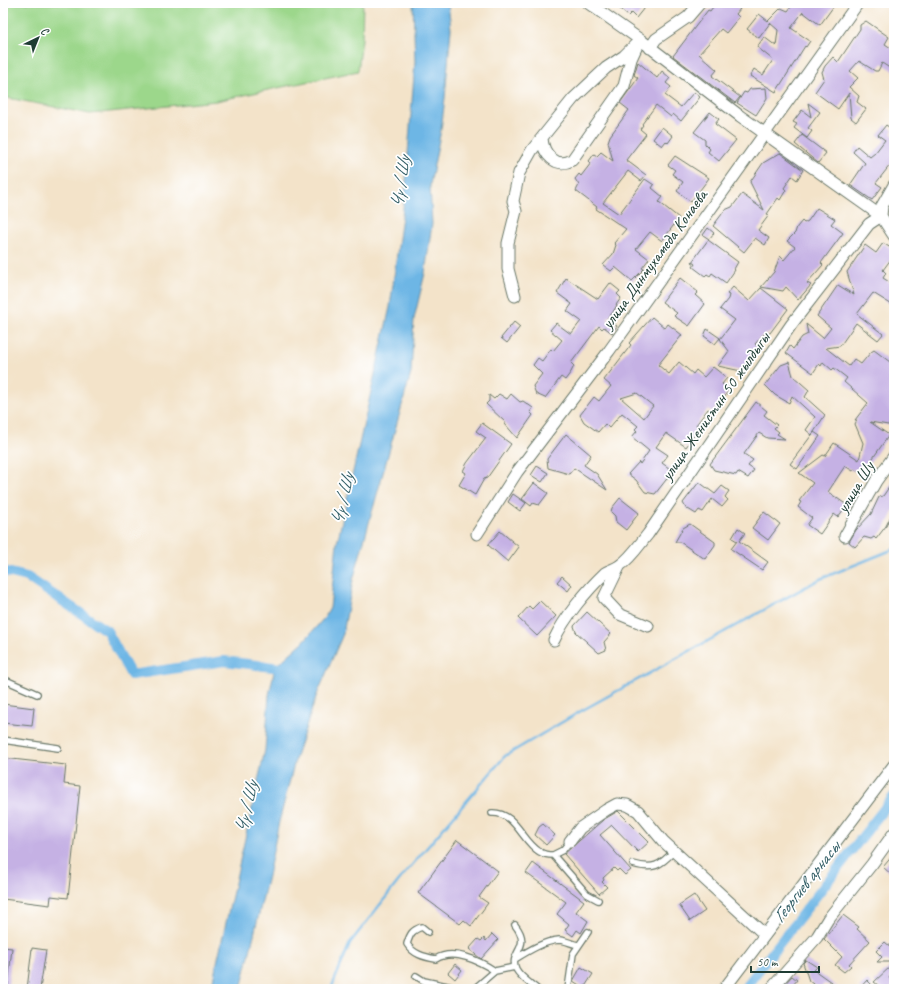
<svg xmlns="http://www.w3.org/2000/svg" width="897" height="992" font-family="Caveat,sans-serif">
	<style>
		.green { fill: #9cd78b; stroke: #5e8a60 }
		.water { fill: #6db6e5; stroke: #467a8c }
		.lines { fill: none; stroke-linecap: round; stroke-linejoin: round }
		.stream { stroke: #6db6e5; stroke-width: 2.5 }
		.canal { stroke: #6db6e5; stroke-width: 10 }
		.building { fill: #c5b1e4; fill-rule: evenodd }
		.lane-casing { stroke: #697768; stroke-width: 8 }
		.street-casing { stroke: #697768; stroke-width: 13 }
		.lane { stroke: #fff; stroke-width: 5.5 }
		.street { stroke: #fff; stroke-width: 11 }
		.labels { text-anchor: middle; stroke-width: 3.5; stroke-linejoin: round; paint-order: stroke }
		.street-label { font-size: 17px; fill: #1f3d34; stroke: #fff }
		.water-label { font-size: 18px; font-style: italic; fill: #366169; stroke: #fff }
	</style>
	<rect width="100%" height="100%" fill="#fff"/>
	<filter id="ink" filterUnits="userSpaceOnUse"><feTurbulence type="fractalNoise" baseFrequency=".025" numOctaves="2"/><feDisplacementMap in="SourceGraphic" scale="8" xChannelSelector="R" yChannelSelector="G"/><feConvolveMatrix kernelMatrix="1 2 1 2 8 2 1 2 1" color-interpolation-filters="sRGB"/></filter>
	<filter id="wash" filterUnits="userSpaceOnUse"><feTurbulence type="fractalNoise" baseFrequency=".012" numOctaves="4" result="noise"/><feDisplacementMap in="SourceGraphic" scale="16" xChannelSelector="R" yChannelSelector="G"/><feGaussianBlur stdDeviation="0.9" result="paint"/><feColorMatrix in="noise" values="0 0 0 0 0 0 0 0 0 0 0 0 0 0 0 0 0 1.4 0 .05"/><feComposite in="paint" operator="in"/></filter>
	<g filter="url(#wash)">
		<rect width="100%" height="100%" fill="#f3e3c9"/>
		<path class="green" d="M3,3H363L362,39L358,71L216,101L90,114L3,97Z"/>
		<path class="water" d="M413,3H448L451,29L445,98L441,130L430,185L432,224L425,273L414,319L411,373L353,580L343,634L316,697L297,753L279,822L268,876L241,989H211L265,750L269,695L275,667L303,642L325,617L330,608L337,543L390,307L405,193L415,62Z"/>
		<g class="lines">
			<path class="stream" d="M331,989L350,943L401,878L505,756L581,711L820,579L894,549"/>
			<path class="canal" d="M3,571L27,577L107,631L131,675L224,661L289,669
				M744,989L894,796"/>
		</g>
		<g id="blocks">
			<path class="building" d="M613,3H639L644,8L636,18L631,13L628,16Z
				M716,3H732L740,9L736,14L739,17L726,33L721,29L699,54L717,70L712,76L740,97L735,103L673,56L708,10L710,11Z
				M794,3H836L820,25L803,12L791,28L810,41L806,47L805,46L776,92L750,76L754,69L763,75L773,60L757,47L764,37L776,46L778,30L770,23L759,38L747,29L759,14L768,21L781,8L788,11Z
				M866,21L889,37L885,44L894,50V71L882,63L878,71H875L859,61L850,71L858,78L849,87L859,96L857,102L866,109L856,122L851,118L849,93L838,109L815,92L824,79L822,72L825,66L833,57L838,62L860,29V25Z
				M638,62L657,78L662,71L670,78L666,83L671,87L665,95L681,107L694,92L700,97L681,121L673,114L671,117L656,105L642,124L643,125L640,129L646,134L626,160L646,175L641,181L628,171L603,203L619,214L645,179L654,185L652,188L663,197L659,202L679,218L662,241L650,232L636,249L649,259L642,268L644,269L632,281L615,267L611,271L603,265L613,254L616,245L614,243L626,229L596,209L597,207L576,191L579,185L575,179L579,174L581,176L591,163L589,161L594,154L597,156L601,152L613,161L608,142L610,136L629,110L620,103L638,78L634,75Z
				M766,88L767,98L756,115L737,103L744,92L747,93L750,89Z
				M808,103L820,112L808,128L812,131L807,138L794,128L797,124L793,122L802,110L811,117Z
				M710,112L719,119L715,124L736,140L719,161L708,152L710,149L705,144V140L694,132Z
				M886,125L893,130L891,133L894,136V160L876,183L882,187L872,200L850,185L865,163L853,152L857,146L870,157L875,153L885,140L878,135Z
				M662,127L673,136L668,143L666,141L662,146L653,139Z
				M802,135L826,153L818,163L795,144Z
				M780,153L803,170L797,180L792,176L784,188L786,190L780,200L778,198L767,214L769,215L758,230L769,238L765,245L755,238L744,252L713,226L725,210L732,207L742,194L764,210L750,182L763,163Z
				M675,156L709,178L691,202L677,191L683,182L672,174L675,170L668,165Z
				M817,208L835,219L831,224L843,233L821,263L823,265L807,283L811,285L798,300L786,287L783,291L761,287L774,272L780,256L784,260L795,247L787,241L795,233L797,227L802,221L804,223L808,221Z
				M708,228L714,233L709,239L703,235Z
				M708,240L738,262L734,269L735,270L726,283L712,273L710,276L707,274L705,276L693,267L695,264L692,262Z
				M883,243L894,250V261L891,259L883,270L886,273L883,278L894,285V306L873,293L857,314L883,334L878,340L856,323L840,346L826,348L849,366L854,359L861,364L871,352L874,350L894,365V426L870,422L889,435L866,468L869,470L865,476L854,469L853,471L845,466L839,475L828,492L847,505L838,517L834,514L820,534L807,525L812,518L798,507L801,502L799,501L813,483L799,473L823,455L825,456L834,443L859,460L863,443L855,424L857,420H855L868,403L844,382L847,378L834,368L832,370L823,362L821,366L819,364L813,373L786,353L790,346L793,349L802,337L808,334L806,324L823,338L831,328L817,316L838,285L854,295L847,272L865,245L876,253Z
				M566,278L598,299L610,283L620,291L617,294L621,298L616,305H617L613,312L607,319L617,326L612,333L604,327L602,329L599,326L571,363L574,366L571,372L565,380L561,377L545,398L536,394L533,386L542,374L533,365L538,358L542,361L551,349L553,351L562,340L550,330L556,323L571,334L581,321L567,311L572,304L557,293Z
				M680,278L698,292L695,295L705,304L689,326L674,316L677,313L662,302Z
				M733,287L749,301L761,288L788,309L770,333L763,335L755,344L760,348L741,371L718,366L729,351L720,339L735,320L720,309L728,299L729,295L727,294Z
				M652,317L665,328L668,324L682,335L658,365L669,374L679,362L693,374L696,370L704,377L713,367L727,378L722,384L730,389L713,412L708,409L696,425L700,428L686,447L666,433L656,447L668,455L662,463L673,471L655,494L645,492L636,480L628,474L639,462L640,464L649,451L632,437L637,431L635,429L638,426L622,413L609,428L605,424L598,432L584,422L580,415L594,397L599,401L611,386L604,380L631,345L629,343ZM637,393L653,406L644,418L621,398Z
				M514,322L520,327L507,343L501,338Z
				M707,329L720,338L715,344L704,336Z
				M789,362L793,376L809,390L805,397L825,415L812,435L806,430L815,417L792,396L789,403L775,395L765,385L781,365Z
				M499,394L507,399L511,394L520,402L523,401L533,408L530,412L533,415L517,438L505,424V422L486,404L489,401V395L494,399Z
				M756,402L767,411L764,415L777,425L774,428L779,432L777,434L785,439L767,438L759,433L744,454L753,460L748,466L754,470L748,478L738,472L736,475L714,470L710,464Z
				M482,423L511,444L487,478L484,479L475,495L459,485L466,473L463,471L467,463L486,438L476,431Z
				M814,432L820,436L797,469L790,464Z
				M566,434L591,455L584,465L597,474L607,490L574,468L569,474L548,468L547,459Z
				M537,466L548,473L542,482L531,475Z
				M894,480V510L886,526L876,539L874,537L871,539L864,537L855,547L849,542L856,530L871,514L879,497L883,496Z
				M699,482L715,494L722,486L729,491L725,497L728,500L722,507L712,499L703,512L699,510L696,514L688,509L687,510L683,503Z
				M534,483L548,493L539,505L533,503L531,506L522,499Z
				M513,494L526,503L520,511L508,502Z
				M620,498L639,513L626,530L616,522L615,516L611,512L612,508Z
				M764,512L780,524L768,540L752,528Z
				M690,524L715,542V545L705,559L680,542H675L683,528Z
				M738,528L745,533L739,541L768,562L762,570L731,549L737,541L732,538Z
				M500,531L519,547L508,562L488,545Z
				M562,576L572,585L568,591L557,582Z
				M540,601L556,616L537,636L518,618L529,606L532,609Z
				M587,612L611,634L604,642L606,650L599,653L576,632L574,626Z
				M3,704L34,708L32,726L3,723Z
				M3,758L66,765L64,784L80,786L68,898L51,896L50,905L3,899Z
				M618,811L649,842L638,852L612,825L600,835L631,870L625,875L619,869L617,871L614,868L603,878L604,880L602,882L607,887L599,894L564,854L603,820Z
				M543,824L555,835L546,845L535,835L539,827Z
				M457,840L498,871L479,897L488,903L471,926L464,920L460,924L418,893Z
				M894,854V877L883,867Z
				M533,863L584,901L576,912L588,921L581,933L577,930L573,936L565,930L569,924L557,914L566,902L526,873Z
				M694,895L705,911L690,921L679,905Z
				M843,915L859,927L857,929L870,941L849,964L851,966L844,972L835,965L842,957L824,939Z
				M492,934L498,940L481,959L469,949L478,939L481,941L484,938L486,941Z
				M885,942L894,950V962H877L882,957L876,951Z
				M3,947L12,948L8,985L3,984Z
				M32,948L46,950L40,989H27Z
				M806,960L817,967L814,970L838,987L824,984L820,989L809,981L803,963Z
				M455,964L462,970L455,979L448,973Z
				M891,966L894,972L889,978L894,981V984L890,989H883L874,982Z
				M581,967L593,974L584,988L573,981Z
				M792,976L797,980L790,989H780Z
				M867,980L872,985L869,989H859Z"/>
		</g>
	</g>
	<g filter="url(#ink)">
		<use href="#blocks" fill-opacity="0" stroke="#697768" stroke-width="1"/>
		<g class="lines">
			<g class="lane-casing">
				<path id="lane" d="M3,679L37,694
					M3,740L58,748
					M492,813C516,812 522,842 540,852C543,854 549,855 553,855L563,850L570,841
					M553,855L587,894L598,900
					M633,864C653,870 660,866 674,851
					M515,925C533,948 508,952 516,969C520,977 530,983 537,989
					M428,932L422,927C412,930 410,934 407,944C413,954 424,957 436,959C453,948 480,961 495,971
					M515,959C528,951 544,941 559,940C565,940 572,944 578,945
					M416,976L424,981L461,989
					M474,989L495,971L515,967
					M568,989L573,954L588,932"/>
			</g>
			<g class="street-casing">
				<path id="street" d="M588,3L642,41L740,116L881,216L894,236
					M650,48L656,39L688,17L700,3
					M542,138C543,154 556,169 572,160L624,86L631,59L636,48
					M881,216L882,206L894,185
					M515,296L508,269V243L516,211L513,201L519,173L532,150L573,99L606,68L624,56L635,45L642,41
					M477,534L517,472L609,351L858,3
					M845,536L876,481L894,456
					M619,567L604,598L619,614L648,626
					M554,640C564,618 587,590 605,573C609,570 615,569 619,566C631,558 639,545 648,534L791,325L869,224L881,216
					M570,841L580,828L606,810L617,804L627,805L638,811L663,841L765,935
					M724,989L894,765
					M771,989L817,937L828,919L872,864L894,833"/>
			</g>
			<use href="#lane" class="lane"/>
			<use href="#street" class="street"/>
		</g>
	</g>
	<g class="labels">
		<g class="street-label">
			<text transform="translate(654 259) rotate(-54)" y="6">улица Динмухамеда Конаева</text>
			<text transform="translate(715 406) rotate(-55)" y="6">улица Женистин 50 жылдыгы</text>
			<text transform="translate(855 487) rotate(-59)" y="6">улица Шу</text>
		</g>
		<g class="water-label">
			<text transform="translate(400 182) rotate(-82)" y="6">Чү / Шу</text>
			<text transform="translate(342 499) rotate(-77)" y="6">Чү / Шу</text>
			<text transform="translate(246 807) rotate(-77)" y="6">Чү / Шу</text>
			<text transform="translate(806 882) rotate(-52)" y="6">Георгиев арнасы</text>
		</g>
	</g>
	<rect width="897" height="992" fill="none" stroke="#fff" stroke-width="16"/>
	<g transform="translate(38 38) rotate(43)" stroke="#ffffff" stroke-width="3" paint-order="stroke">
	<path d="M0-3L7 15L0 10L-7 15Z" fill="#1f3d34"/>
	<text y="-6" font-size="11" font-weight="bold" text-anchor="middle" fill="#1f3d34">С</text>
	</g>
	<path d="M751 966v6h68v-6" fill="none" stroke="#1f3d34" stroke-width="2"/>
	<text x="757" y="966" font-size="12" fill="#1f3d34" stroke="#ffffff" stroke-width="3" paint-order="stroke">50 m</text>
</svg>
